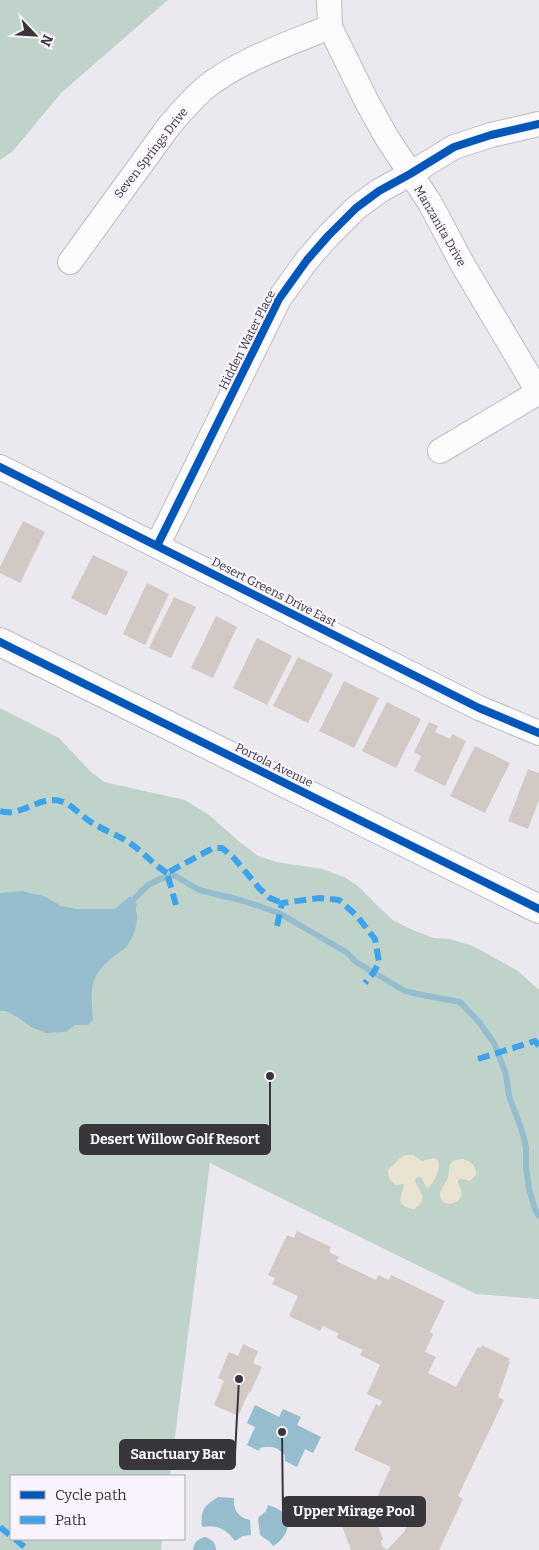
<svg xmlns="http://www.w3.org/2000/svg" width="539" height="1550" font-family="Bitter,serif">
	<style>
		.green { fill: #c0d3cb }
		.sand { fill: #eae3d2 }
		.water { fill: #96bdcd }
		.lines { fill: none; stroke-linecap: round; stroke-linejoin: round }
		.stream { stroke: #96bdcd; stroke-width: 6 }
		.building { fill: #d2c9c4 }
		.street-casing { stroke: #bebbc1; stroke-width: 26 }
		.secondary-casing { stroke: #bebbc1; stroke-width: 30 }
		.street { stroke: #fcfcfd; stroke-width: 24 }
		.secondary { stroke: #fcfcfd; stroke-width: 28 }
		.quiet { stroke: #3fa3ec; stroke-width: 6; stroke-dasharray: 12 6; stroke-linecap: butt }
		.cycleway-casing { stroke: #f9f3fd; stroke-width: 11 }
		.cycleway { stroke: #0057b8; stroke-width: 8 }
		.labels { text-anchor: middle; stroke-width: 4.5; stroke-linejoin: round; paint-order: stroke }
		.street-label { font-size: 12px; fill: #39363b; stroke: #f9f3fd }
		.leader { fill: none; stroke: #39363b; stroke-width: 2 }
		.callout-dot { fill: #39363b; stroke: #f9f3fd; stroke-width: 2 }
		.callout { fill: #39363b; stroke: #39363b; stroke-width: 2 }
		.callout-label { font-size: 14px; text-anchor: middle; font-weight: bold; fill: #fff }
	</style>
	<rect width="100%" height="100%" fill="#ece8ef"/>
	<path class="green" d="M0,0H168L61,93L13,151L0,160Z
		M0,708L59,738L90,771L104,782L185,800L209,815L241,843L258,856L276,862L323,869L346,878L358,886L380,908L394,921L415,931L434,938L450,939L473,946L518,971L539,990V1299L476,1294L210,1163L170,1476H11V1539H162L161,1550H0Z"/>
	<path class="sand" d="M405,1155H413L422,1161L433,1158L438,1160C441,1169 435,1182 428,1188L425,1186L422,1178L418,1177L415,1180C418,1191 431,1199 414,1209C394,1205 401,1199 404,1185L403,1184L396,1185C390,1181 388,1177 388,1170L399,1159Z
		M463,1159C472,1162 476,1165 476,1175L470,1181L461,1179L458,1180C458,1186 463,1190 461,1196C457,1206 441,1207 440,1195C440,1190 444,1185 447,1180C449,1175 449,1169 450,1164L455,1160Z"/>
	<path class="water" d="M22,891L44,896L61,906L76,909H115L130,896L137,904C135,909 136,910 137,915C137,924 135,934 130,941C127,948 119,952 113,957C88,977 91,990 93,1020L88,1025H75L66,1032L46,1033L31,1027L19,1018L6,1011H0V893Z
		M255,1405L279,1417L283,1409L301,1417L297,1425L321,1437L313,1453L305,1449L297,1467L285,1461V1455C278,1447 270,1445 260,1448L259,1451L247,1445L255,1427L247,1423Z
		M218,1497L234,1498C233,1510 238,1517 250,1520L251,1535L243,1536L235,1541C227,1529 216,1524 202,1527C200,1510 204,1506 218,1497Z
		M268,1505C293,1511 294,1533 273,1546L270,1542L260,1535L258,1518L266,1511Z
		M205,1537C212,1539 216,1543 216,1550H193C194,1542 198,1539 205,1537Z"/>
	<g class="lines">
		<path class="stream" d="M134,899L148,885L160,879L174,875L199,890L244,901L279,913L346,952L356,962L405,991L422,995L460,1002L479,1022L494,1043L498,1053L506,1075L509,1096L522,1131L526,1147V1167L529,1189L535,1209L539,1216"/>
	</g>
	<path class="building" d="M23,521L45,532L20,583L0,573V567Z
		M93,555L128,572L106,616L71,598Z
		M147,583L169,594L145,645L123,634Z
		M174,597L196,607L171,658L149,648Z
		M216,616L237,627L213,678L191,668Z
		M257,638L292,656L267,705L233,688Z
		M298,657L333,674L308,723L273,706Z
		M344,681L379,698L354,748L319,731Z
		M387,702L421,719L396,768L362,751Z
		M429,722L438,726L435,732L450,739L452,734L466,741L445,786L414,771L421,756L414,752Z
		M475,746L510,763L485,813L450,796Z
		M528,769L539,773V800L528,829L508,821Z
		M297,1231L331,1247L329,1252L339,1257L336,1261L376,1280L378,1275L389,1280L391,1275L445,1301L430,1332L433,1334L425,1352L436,1357L428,1373L456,1387L478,1347L481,1348L482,1345L510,1359L508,1361L510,1362L498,1397L504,1400L458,1496L463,1499L439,1550H387L404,1532L408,1524L392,1516L394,1513L374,1504L391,1467L354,1450L376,1404L380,1406L382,1401L367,1394L380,1365L360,1355L363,1350L337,1338L338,1333L323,1326L320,1331L289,1316L298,1296L272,1284L275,1278L268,1275L287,1235L294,1238Z
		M243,1344L258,1351L253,1363L262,1367L250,1393L249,1392L238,1416L214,1405L224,1381L218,1378L229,1352L238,1356Z
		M371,1507L383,1539L381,1541L382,1546L387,1550H351L339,1518Z"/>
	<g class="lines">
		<g class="street-casing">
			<path id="street" d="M329,0L330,27L367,102L387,138L430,203L463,265L539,393
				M70,262L169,126C180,113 192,99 206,87C242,59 288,44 330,27
				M440,451L539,392
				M0,467L479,708L539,733
				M157,546L279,299L307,260L328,236L356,208L379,191L410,174L454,147L491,135L539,124"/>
		</g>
		<g class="secondary-casing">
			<path id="secondary" d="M0,642L539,909"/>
		</g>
		<use href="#street" class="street"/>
		<use href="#secondary" class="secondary"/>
		<path class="quiet" d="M0,811C22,818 41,793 63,802C70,804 81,815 88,820C99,828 113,833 125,840C140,848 151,863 167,873
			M176,905L167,873L213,848H222L234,858L260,889L270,898L282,903
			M277,926L282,903L320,898L339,900L357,916L375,939L379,962L374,972L365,983
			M478,1059L535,1041L539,1046
			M0,1527L11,1536
			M15,1539L28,1550"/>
		<g class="cycleway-casing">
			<path id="cycleway" d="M0,467L479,708L539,733
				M157,546L279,299L307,260L328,236L356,208L379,191L410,174L454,147L491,135L539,124
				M0,642L539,909"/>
		</g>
		<use href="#cycleway" class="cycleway"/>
	</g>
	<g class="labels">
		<g class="street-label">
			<text transform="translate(151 153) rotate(-52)" y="4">Seven Springs Drive</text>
			<text transform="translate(440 226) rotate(60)" y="4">Manzanita Drive</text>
			<text transform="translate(247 340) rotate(-63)" y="4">Hidden Water Place</text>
			<text transform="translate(274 592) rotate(27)" y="4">Desert Greens Drive East</text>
			<text transform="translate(274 765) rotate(26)" y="4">Portola Avenue</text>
		</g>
	</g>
	<path class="leader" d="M270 1076L270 1139M239 1379L235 1454M282 1432L283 1512"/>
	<g class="callout-dot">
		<circle cx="270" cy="1076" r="5"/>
		<circle cx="239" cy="1379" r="5"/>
		<circle cx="282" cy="1432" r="5"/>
	</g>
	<g class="callout">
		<rect x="80" y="1125" width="190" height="29" rx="5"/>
		<rect x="120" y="1440" width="115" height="29" rx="5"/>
		<rect x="283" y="1497" width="142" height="29" rx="5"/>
	</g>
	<g class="callout-label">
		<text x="175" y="1144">Desert Willow Golf Resort</text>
		<text x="178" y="1459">Sanctuary Bar</text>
		<text x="354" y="1516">Upper Mirage Pool</text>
	</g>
	<rect x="10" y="1475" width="175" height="65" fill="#f9f3fd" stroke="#aca7af"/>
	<rect x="20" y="1491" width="25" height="8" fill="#0057b8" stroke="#aca7af"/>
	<text x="55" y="1500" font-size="15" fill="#39363b">Cycle path</text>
	<rect x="20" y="1516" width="25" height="8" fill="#3fa3ec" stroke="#aca7af"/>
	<text x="55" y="1525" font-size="15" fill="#39363b">Path</text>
	<g transform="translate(35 35) rotate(115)" stroke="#f9f3fd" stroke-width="4" paint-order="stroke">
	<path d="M0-4L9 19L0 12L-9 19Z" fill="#39363b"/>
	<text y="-8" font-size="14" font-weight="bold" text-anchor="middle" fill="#39363b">N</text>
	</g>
</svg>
